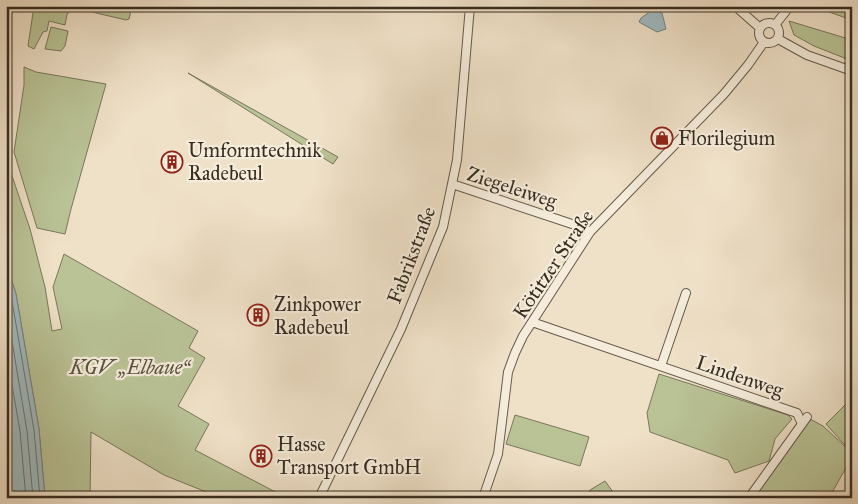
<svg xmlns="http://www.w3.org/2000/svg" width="858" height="504" font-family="'IM FELL Great Primer',serif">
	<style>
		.green { fill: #b9c396; stroke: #78785c }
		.water { fill: #9fbbc1; stroke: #758281 }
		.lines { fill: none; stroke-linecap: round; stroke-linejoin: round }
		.shore { stroke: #6b7471; stroke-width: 1 }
		.minor-casing { stroke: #655a4b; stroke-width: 10 }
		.minor { stroke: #f5ecdb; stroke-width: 8 }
		.labels { text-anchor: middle; stroke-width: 4.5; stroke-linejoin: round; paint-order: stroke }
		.poi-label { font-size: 20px; fill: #372d21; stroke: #f5ecdb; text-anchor: start }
		.street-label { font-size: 20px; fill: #372d21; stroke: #f5ecdb }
		.park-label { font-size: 20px; font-style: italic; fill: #58523e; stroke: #f5ecdb }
	</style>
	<rect width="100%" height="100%" fill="#efe1c8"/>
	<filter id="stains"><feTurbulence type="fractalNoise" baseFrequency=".004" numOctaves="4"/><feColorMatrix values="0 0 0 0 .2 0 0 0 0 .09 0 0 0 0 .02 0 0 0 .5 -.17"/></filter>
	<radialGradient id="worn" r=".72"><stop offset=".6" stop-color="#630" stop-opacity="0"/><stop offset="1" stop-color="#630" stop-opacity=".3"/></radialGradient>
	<path class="green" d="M34,6H124L123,9L131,11L129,19L126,20L75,8L67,14L65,25L49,21L47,31L43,32L34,49L28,46Z
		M812,6H852V20Z
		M789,21L852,40V61L814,46L794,35Z
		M51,27L68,31L65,46L61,51L45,49Z
		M24,67L36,72L106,84L71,209L65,234L37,228L14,152L24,85Z
		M188,73L204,82L338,157L333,164Z
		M6,150L10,159L7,161L30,229L45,287L52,331L62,329L53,287L64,254L198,331L189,348L205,358L178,406L209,424L195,450L287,498H221L164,475L91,432L90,498H45L39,429L16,294L6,263Z
		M659,374L788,415L792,419L775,439L769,461L735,473L728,460L650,432L647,413Z
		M852,398V457L829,498H752L810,419L823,426L851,452L826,424Z
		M515,415L589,437L580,466L506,444Z
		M605,481L616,496L621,498H588L590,490Z"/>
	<path class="water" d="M651,11L662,13L666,29L657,32L639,22L641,18Z
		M6,263L16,294L39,429L45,498H6Z"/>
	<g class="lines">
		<path class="shore" d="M6,280L11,295L34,430L40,498
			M6,305L27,431L33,498
			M6,350L20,431L26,498"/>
		<g class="minor-casing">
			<path id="minor" d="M735,6L760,28
				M759 33a10 10 0 1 1 20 0a10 10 0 1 1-20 0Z
				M775,25L790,6
				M778,39L807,55L852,71
				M452,184L584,228L590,232
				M532,322L788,410L797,413L802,424
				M661,366L686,293
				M319,498L401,329L443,227L457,160L470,6
				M483,498L498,454L508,372L515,353L523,336L590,232L724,94L748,65L764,42
				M749,498L807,417"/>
		</g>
		<use href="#minor" class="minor"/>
	</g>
	<defs>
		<g id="shop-ring" transform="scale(1.125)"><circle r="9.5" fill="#f5ecdb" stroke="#8f2418" stroke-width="1.5"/><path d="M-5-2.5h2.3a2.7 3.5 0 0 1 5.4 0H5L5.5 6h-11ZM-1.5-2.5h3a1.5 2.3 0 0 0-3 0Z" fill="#8f2418"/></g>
		<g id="building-ring" transform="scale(1.125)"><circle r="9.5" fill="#f5ecdb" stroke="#8f2418" stroke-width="1.5"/><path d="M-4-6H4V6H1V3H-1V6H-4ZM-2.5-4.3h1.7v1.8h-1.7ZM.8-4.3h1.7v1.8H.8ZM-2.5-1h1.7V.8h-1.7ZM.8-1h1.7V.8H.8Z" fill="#8f2418"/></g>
	</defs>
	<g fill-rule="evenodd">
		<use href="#shop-ring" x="662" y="138"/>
		<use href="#building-ring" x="172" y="162"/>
		<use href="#building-ring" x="258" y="315"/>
		<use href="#building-ring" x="261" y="456"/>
	</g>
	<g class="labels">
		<g class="poi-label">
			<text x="678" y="145">Florilegium</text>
			<text x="188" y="157">Umformtechnik<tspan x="188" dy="23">Radebeul</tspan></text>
			<text x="274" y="311">Zinkpower<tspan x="274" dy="23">Radebeul</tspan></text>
			<text x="277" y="451">Hasse<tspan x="277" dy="23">Transport GmbH</tspan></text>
		</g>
		<g class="street-label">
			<text transform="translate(512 187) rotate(18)" y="7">Ziegeleiweg</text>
			<text transform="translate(411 255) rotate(-69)" y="7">Fabrikstraße</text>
			<text transform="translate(553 264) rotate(-56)" y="7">Kötitzer Straße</text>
			<text transform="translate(740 376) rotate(19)" y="7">Lindenweg</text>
		</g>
		<g class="park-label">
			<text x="130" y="374">KGV „Elbaue“</text>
		</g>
	</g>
	<rect width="858" height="504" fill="none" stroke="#efe1c8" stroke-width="25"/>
	<rect x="8" y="8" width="843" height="489" fill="none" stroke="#372d21" stroke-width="2.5"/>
	<rect x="12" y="12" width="833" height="479" fill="none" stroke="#372d21"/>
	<rect width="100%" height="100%" filter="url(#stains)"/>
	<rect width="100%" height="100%" fill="url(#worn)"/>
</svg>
